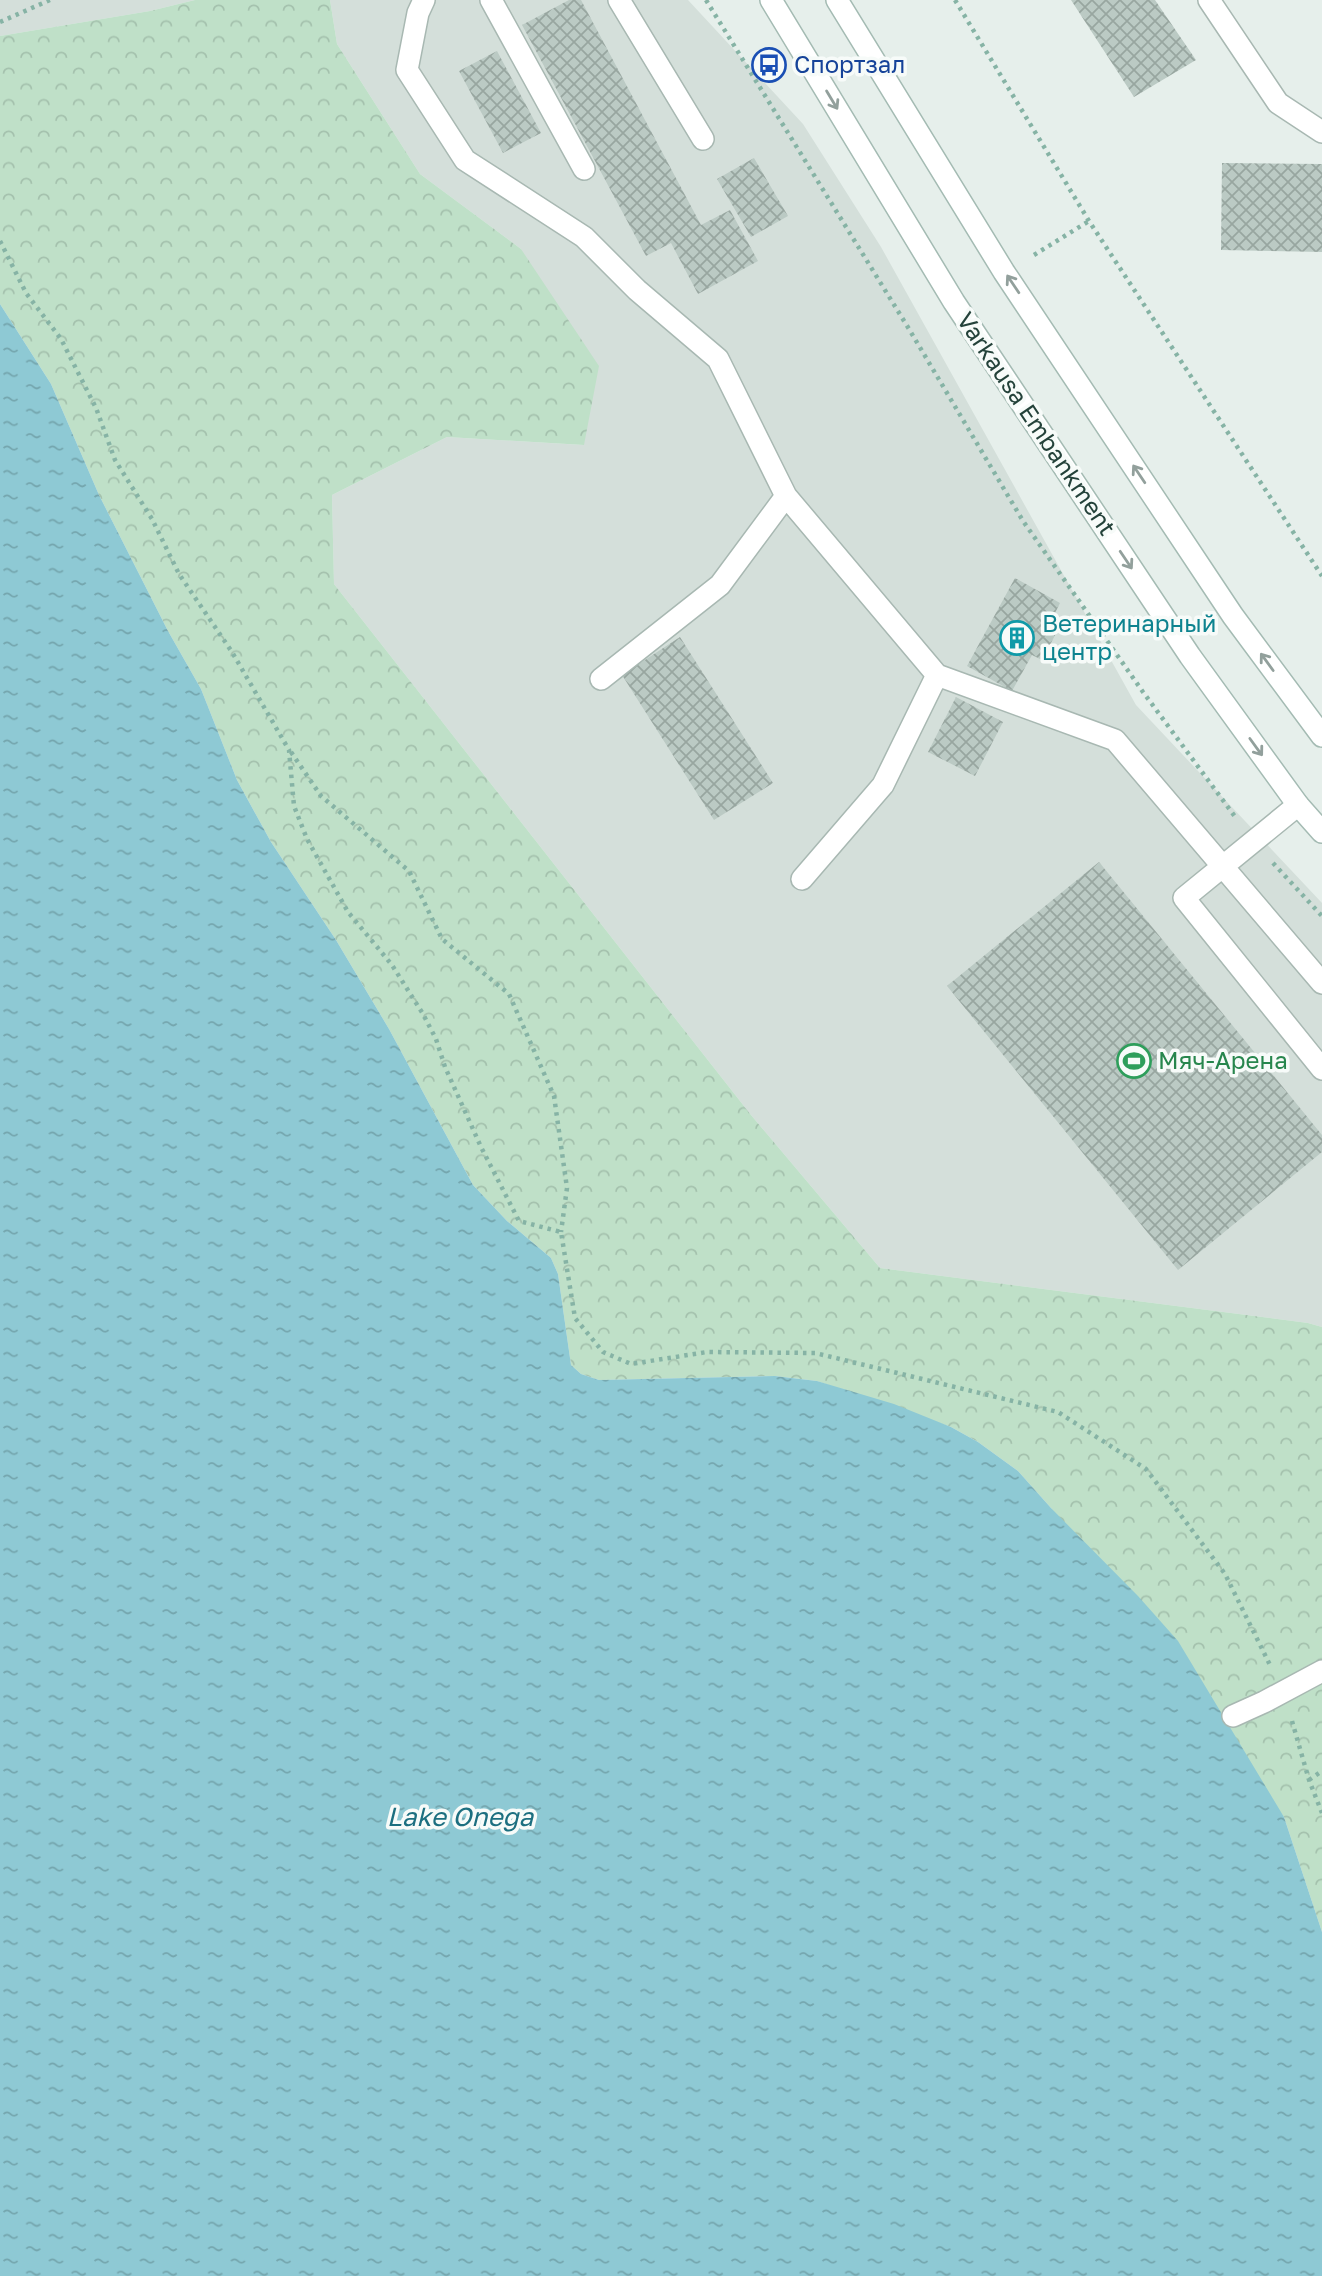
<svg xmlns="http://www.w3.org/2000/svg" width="1322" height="2276" font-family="'Golos Text',sans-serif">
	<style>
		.built { fill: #d4dfda }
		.park { fill: url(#park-crowns) }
		.water { fill: url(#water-ripples) }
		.building { fill: url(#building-cross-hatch) }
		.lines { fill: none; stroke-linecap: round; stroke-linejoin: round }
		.lane-casing { stroke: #a8b8b2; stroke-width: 24 }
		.secondary-casing { stroke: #a4bbb3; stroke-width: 24 }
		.path { stroke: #86b3a5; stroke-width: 4.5; stroke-dasharray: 3.5 5; stroke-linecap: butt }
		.lane { stroke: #fff; stroke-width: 21 }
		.secondary { stroke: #fff; stroke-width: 21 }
		.oneway { stroke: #92a09c }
		.labels { text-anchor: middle; stroke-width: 7; stroke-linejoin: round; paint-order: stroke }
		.transit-label { font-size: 24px; fill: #164399; stroke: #f7fbf9; text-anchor: start }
		.street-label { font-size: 24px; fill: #24423a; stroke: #f7fbf9 }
		.culture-label { font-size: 24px; fill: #0d838f; stroke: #f7fbf9; text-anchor: start }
		.leisure-label { font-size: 24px; fill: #27864d; stroke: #f7fbf9; text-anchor: start }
		.water-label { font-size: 26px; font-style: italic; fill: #1c6f80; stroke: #f7fbf9 }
	</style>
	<defs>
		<pattern id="park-crowns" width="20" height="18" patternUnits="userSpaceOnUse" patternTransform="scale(1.75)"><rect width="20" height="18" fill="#bfe0c8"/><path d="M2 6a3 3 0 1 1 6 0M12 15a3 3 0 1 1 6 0" fill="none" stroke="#a4c1ad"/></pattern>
		<pattern id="water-ripples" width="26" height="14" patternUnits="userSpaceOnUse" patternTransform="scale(1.75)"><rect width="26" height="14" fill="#8ec9d4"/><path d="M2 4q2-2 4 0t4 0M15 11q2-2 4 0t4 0" fill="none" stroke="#74a5ad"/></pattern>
		<pattern id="building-cross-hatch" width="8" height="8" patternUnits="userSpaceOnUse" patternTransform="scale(1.75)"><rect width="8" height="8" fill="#bbcac4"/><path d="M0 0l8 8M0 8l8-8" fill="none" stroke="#98a6a0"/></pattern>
	</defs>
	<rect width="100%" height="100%" fill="#e6efeb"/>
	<path class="built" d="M0,0H195L150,11L0,36Z
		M330,0H688L803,124L881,247L1136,705L1322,903V1327L1308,1323L880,1268L751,1115L334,584L332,495L447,437L583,445L521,249L420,174L337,44Z"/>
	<path class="park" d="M195,0H330L337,44L420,174L521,249L599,366L584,445L447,437L332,495L334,584L751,1115L880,1268L1308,1323L1322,1327V1932L1284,1817L1051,1508L1018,1471L978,1442L951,1427L817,1381L775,1376L599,1380L581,1374L571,1365L558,1274L551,1258L507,1221L473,1185L389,1029L336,940L271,842L237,780L201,689L168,631L99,495L51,384L0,304V36L150,11Z"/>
	<path class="water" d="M0,304L51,384L99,495L168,631L201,689L237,780L271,842L336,940L389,1029L473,1185L507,1221L551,1258L558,1274L571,1365L581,1374L599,1380L775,1376L817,1381L894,1404L951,1427L978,1442L1018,1471L1051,1508L1138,1596L1178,1641L1284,1817L1322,1932V2276H0Z"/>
	<path class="building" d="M569,0H581L701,225L730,210L758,261L698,294L671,243L646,256L522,25Z
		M1071,0H1155L1196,60L1134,97Z
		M497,51L541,133L503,153L459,71Z
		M754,158L788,216L751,237L717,179Z
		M1222,163L1322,164V252L1221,250Z
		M1015,578L1060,603L1053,617L1062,622L1042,660L1032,655L1012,691L967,666Z
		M680,637L773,783L714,820L622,675Z
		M956,697L1003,722L975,776L928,752Z
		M1099,862L1322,1135V1152L1178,1270L947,986Z"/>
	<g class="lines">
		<g class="lane-casing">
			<path id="lane" d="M424,0L418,13L407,70L465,160L584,237L637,290L718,359L786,496L937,675L883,785L802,879
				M491,0L584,169
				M619,0L703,139
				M1209,0L1278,103L1322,132
				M937,675L1115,740L1322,983
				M601,679L720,585L786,496
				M1298,805L1184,898L1322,1069
				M1233,1716L1264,1702L1322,1671"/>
		</g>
		<g class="secondary-casing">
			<path id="secondary" d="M771,0L954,302L1190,656L1298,805L1322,832
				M837,0L1004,272L1233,616L1322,736"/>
		</g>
		<path class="path" d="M706,0L909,329L1023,521L1143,692L1236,818
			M955,0L1089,221L1322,576
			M0,22L50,0
			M0,241L26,293L61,339L96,408L115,460L152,519L179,574L232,652L289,750L294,806L307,839L348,912L392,965L423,1014L436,1039L445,1067L481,1147L519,1221L561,1232L575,1318L603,1352L631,1364L707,1352L815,1353L1058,1412L1146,1469L1225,1574L1271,1667
			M1034,255L1089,221
			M291,752L321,796L409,871L442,939L509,994L554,1096L567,1188L561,1232
			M1273,863L1322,916
			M1292,1721L1309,1780L1322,1813
			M1309,1780L1322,1771"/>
		<use href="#lane" class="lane"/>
		<use href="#secondary" class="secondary"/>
	</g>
	<defs><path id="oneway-shaft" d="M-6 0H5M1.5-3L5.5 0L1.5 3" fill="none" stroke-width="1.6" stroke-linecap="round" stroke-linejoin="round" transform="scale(1.75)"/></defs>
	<g class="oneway">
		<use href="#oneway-shaft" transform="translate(832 100) rotate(59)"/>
		<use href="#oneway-shaft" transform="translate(1013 284) rotate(-124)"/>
		<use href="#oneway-shaft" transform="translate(1139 474) rotate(-124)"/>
		<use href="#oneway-shaft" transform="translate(1126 560) rotate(56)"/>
		<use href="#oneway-shaft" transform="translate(1267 662) rotate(-126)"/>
		<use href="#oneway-shaft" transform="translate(1256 747) rotate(54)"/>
	</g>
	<defs>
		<g id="bus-ring" transform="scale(1.75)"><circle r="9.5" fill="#f7fbf9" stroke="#1a4fb4" stroke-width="1.5"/><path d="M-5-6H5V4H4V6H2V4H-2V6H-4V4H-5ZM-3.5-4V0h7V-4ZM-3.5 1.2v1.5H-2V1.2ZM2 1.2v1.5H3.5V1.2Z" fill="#1a4fb4"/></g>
		<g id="building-ring" transform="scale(1.75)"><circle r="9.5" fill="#f7fbf9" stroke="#0f9aa8" stroke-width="1.5"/><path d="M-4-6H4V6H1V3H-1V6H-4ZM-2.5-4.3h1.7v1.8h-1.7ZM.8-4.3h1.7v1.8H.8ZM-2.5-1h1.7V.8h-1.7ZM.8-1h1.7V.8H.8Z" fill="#0f9aa8"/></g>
		<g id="stadium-ring" transform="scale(1.75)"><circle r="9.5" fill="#f7fbf9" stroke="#2e9e5b" stroke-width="1.5"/><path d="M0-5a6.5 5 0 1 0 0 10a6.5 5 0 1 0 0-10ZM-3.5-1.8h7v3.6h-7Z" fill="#2e9e5b"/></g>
	</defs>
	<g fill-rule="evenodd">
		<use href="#bus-ring" x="769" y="65"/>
		<use href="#building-ring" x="1017" y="638"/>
		<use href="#stadium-ring" x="1134" y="1061"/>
	</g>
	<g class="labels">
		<g class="transit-label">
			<text x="794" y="73">Спортзал</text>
		</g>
		<g class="street-label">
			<text transform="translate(1036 424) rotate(56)" y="8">Varkausa Embankment</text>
		</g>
		<g class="culture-label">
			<text x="1042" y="632">Ветеринарный<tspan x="1042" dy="28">центр</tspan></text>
		</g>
		<g class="leisure-label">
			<text x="1158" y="1069">Мяч-Арена</text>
		</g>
		<g class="water-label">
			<text x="460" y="1826">Lake Onega</text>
		</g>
	</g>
</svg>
